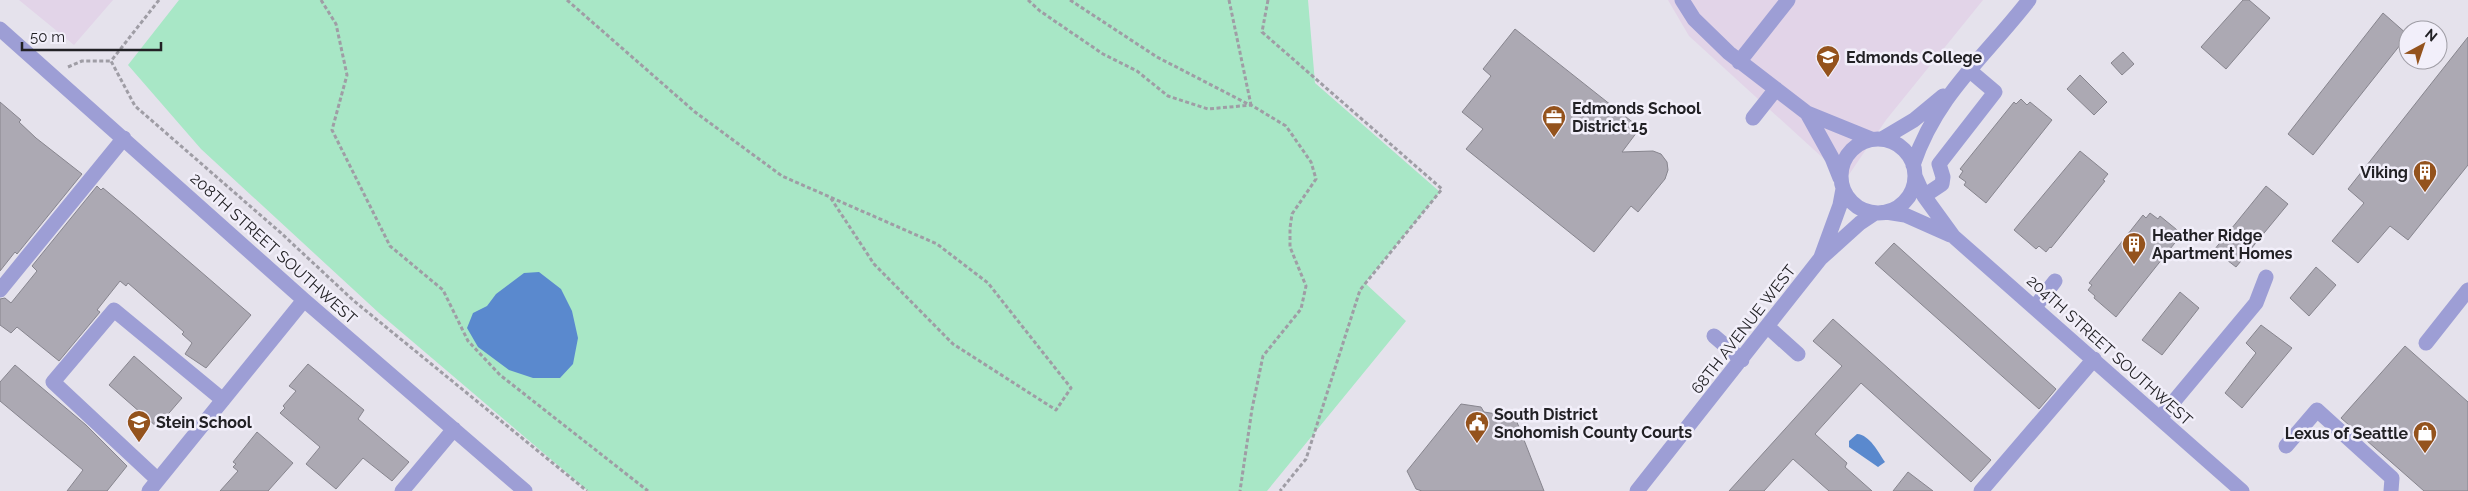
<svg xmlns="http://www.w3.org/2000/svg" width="2468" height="491" font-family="Raleway,sans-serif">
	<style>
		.education { fill: #e2d4e8 }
		.green { fill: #a8e7c6 }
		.water { fill: #5a89ce }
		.building { fill: #aca9b3; stroke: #87858e }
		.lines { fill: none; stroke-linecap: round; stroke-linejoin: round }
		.path { stroke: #9f9da5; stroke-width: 3; stroke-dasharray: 4 2.5; stroke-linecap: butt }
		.minor { stroke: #9d9ed5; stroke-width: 15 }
		.labels { text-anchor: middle; stroke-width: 5; stroke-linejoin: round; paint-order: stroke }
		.poi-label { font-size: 16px; font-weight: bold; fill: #222125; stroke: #f2effa; text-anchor: start }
		.street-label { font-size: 16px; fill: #222125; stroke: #f2effa }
	</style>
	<rect width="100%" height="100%" fill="#e5e2ec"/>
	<path class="education" d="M19,0H113L74,45Z
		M1668,0H1983L1886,120L1846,179L1689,36Z"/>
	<path class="green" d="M179,0H1308L1315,83L1440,192L1365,283L1406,321L1267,491H588L379,313L201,149L128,65Z"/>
	<path class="water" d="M539,272L561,289L572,311L578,338L573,364L560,378H533L509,370L478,347L467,328L473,313L487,306L496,294L524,273Z
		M1857,434C1870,435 1878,452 1885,462L1878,467L1849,447V441Z"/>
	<path class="building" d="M2243,0H2249L2270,18L2226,69L2201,47Z
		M2383,13L2408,35L2313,155L2288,134Z
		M1515,29L1640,128L1622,152L1653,151L1661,154L1667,162L1668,170L1665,179L1638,212L1631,206L1594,252L1466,149L1483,129L1462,112L1491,76L1483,69Z
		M2468,37V165L2408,240L2390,226L2358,263L2332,241L2364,203L2348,189Z
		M2123,52L2134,64L2122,75L2111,63Z
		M2080,75L2107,102L2094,115L2067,89Z
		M2021,99L2027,105L2030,102L2052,120L1986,203L1964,185L1966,182L1959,177L1963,171L1960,169L2014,102L2016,104Z
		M0,102L21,120L19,122L36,138L82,174L17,254L15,252L0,271Z
		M2080,151L2108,174L2103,180L2105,181L2051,248L2050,247L2046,252L2039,246L2036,249L2014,230Z
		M97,186L101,190L103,188L134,214L251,315L206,368L185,354L192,343L182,334L184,332L128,283L126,286L120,281L97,310L100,312L59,361L17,327L11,333L0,325V299L5,298L11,303L37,271L32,266Z
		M2266,186L2288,204L2236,267L2214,250Z
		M2150,213L2158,219L2160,216L2182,234L2116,317L2094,298L2095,296L2088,290L2092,285L2089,283L2143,215L2146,218Z
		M1894,243L2056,389L2039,409L1875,263Z
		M2316,267L2336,285L2309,316L2290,298Z
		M2180,292L2199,308L2162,355L2142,340Z
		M1833,319L1991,460L1971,482L1861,383L1815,434L1847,463L1845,467L1872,491H1829L1793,459L1764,491H1729L1842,366L1813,341Z
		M2261,325L2292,348L2242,408L2225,393L2256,353L2246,343Z
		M2405,346L2468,402V491H2424L2341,418Z
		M134,356L182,398L157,427L109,385Z
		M308,364L364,410L358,419L409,462L392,481L363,458L336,489L306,464L320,447L280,413L285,408L283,406L296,391L289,386Z
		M15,365L86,425L127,466L107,491H67L83,470L0,401V382Z
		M1461,404L1481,407L1484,412L1515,417L1544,491H1422L1416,489L1407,471Z
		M257,432L293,463L268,491H220L238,471L233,467L236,464L233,462Z
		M1908,472L1933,491H1893Z"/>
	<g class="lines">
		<path class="path" d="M159,0L111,61L135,106L281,233L354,301L587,491
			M321,0L336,24L347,75L332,130L390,246L443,290L468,341L500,375L648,491
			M567,0L695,112L782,176L937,244L988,283L1071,388L1056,410L953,344L874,264L830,197
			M1028,0L1040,11L1103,54L1137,71L1168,96L1208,109L1251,105L1286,126L1311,162L1316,179L1292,214L1290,228V247L1306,286L1301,309L1263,356L1252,409L1240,491
			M1070,0L1157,57L1250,105
			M1229,0L1251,105
			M1268,0L1262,32L1442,189L1360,290L1306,459L1280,491
			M68,67L82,61H111"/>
		<path class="minor" d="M1682,0L1694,19L1729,53L1807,113L1871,139
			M0,29L304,300L525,491
			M1739,62L1788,0
			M1807,113L1832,158L1840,178
			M1753,118L1776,89
			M1882,139L1914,120L1943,96
			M1841 176a37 37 0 1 1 74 0a37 37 0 1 1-74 0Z
			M1913,165C1937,94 1985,57 2029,0
			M1915,176L1924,196L1953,236L2242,491
			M1924,196L1942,184L1943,177L1939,164L1995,92L1969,70
			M1886,212L1905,215L1950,235
			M1821,257L1840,205L1843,189
			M0,290L124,138
			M2035,307L2055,281
			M1768,327L1798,354
			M1714,336L1742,360
			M2426,343L2468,290
			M2160,418L2256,303L2266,277
			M2286,446L2317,410L2392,478L2391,491
			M158,480L53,382L114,310L223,400
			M149,491L304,300
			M402,491L454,429
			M1637,491L1820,259L1860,223L1875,213
			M1981,491L2094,359"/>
	</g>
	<defs>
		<g id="university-pin" transform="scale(1.25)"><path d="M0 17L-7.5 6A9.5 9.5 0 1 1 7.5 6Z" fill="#94531d" stroke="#f2effa"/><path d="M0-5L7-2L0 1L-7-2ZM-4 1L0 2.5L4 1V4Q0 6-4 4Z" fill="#fff"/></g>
		<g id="office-pin" transform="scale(1.25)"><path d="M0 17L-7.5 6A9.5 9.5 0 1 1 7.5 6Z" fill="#94531d" stroke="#f2effa"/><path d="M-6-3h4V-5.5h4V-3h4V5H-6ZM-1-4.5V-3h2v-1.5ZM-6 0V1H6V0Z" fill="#fff"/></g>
		<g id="building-pin" transform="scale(1.25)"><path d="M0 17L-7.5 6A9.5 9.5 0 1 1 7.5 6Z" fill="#94531d" stroke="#f2effa"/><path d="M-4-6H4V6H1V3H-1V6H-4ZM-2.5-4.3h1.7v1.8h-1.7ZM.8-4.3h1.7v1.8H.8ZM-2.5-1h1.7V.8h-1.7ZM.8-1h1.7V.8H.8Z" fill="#fff"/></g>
		<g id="school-pin" transform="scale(1.25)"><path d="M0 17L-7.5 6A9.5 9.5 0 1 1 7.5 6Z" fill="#94531d" stroke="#f2effa"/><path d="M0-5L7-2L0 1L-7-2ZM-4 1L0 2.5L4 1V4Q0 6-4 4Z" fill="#fff"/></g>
		<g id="civic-pin" transform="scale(1.25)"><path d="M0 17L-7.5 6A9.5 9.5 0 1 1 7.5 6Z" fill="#94531d" stroke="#f2effa"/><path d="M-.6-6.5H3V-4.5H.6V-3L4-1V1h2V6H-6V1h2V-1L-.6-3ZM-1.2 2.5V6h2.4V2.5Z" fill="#fff"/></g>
		<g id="shop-pin" transform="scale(1.25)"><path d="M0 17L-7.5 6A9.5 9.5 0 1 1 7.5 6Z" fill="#94531d" stroke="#f2effa"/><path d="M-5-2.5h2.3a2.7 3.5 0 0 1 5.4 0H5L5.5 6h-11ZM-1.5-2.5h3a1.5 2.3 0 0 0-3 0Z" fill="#fff"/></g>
	</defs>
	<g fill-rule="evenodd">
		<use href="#university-pin" x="1828" y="57"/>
		<use href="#office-pin" x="1554" y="117"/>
		<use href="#building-pin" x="2425" y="172"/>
		<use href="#building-pin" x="2134" y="244"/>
		<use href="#school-pin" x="139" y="422"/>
		<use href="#civic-pin" x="1477" y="423"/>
		<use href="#shop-pin" x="2425" y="433"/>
	</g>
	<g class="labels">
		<g class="poi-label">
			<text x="1846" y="63">Edmonds College</text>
			<text x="1572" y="114">Edmonds School<tspan x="1572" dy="18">District 15</tspan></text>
			<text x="2408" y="178" text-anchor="end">Viking</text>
			<text x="2152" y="241">Heather Ridge<tspan x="2152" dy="18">Apartment Homes</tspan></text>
			<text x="1494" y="420">South District<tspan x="1494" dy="18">Snohomish County Courts</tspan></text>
			<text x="156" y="428">Stein School</text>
			<text x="2408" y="439" text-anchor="end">Lexus of Seattle</text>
		</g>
		<g class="street-label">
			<text transform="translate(274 248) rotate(42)" y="6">208TH STREET SOUTHWEST</text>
			<text transform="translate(1743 329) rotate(-52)" y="6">68TH AVENUE WEST</text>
			<text transform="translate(2110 350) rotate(42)" y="6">204TH STREET SOUTHWEST</text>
		</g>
	</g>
	<g transform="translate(2423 45) rotate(40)"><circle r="24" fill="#f2effa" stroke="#9f9da5"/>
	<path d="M0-4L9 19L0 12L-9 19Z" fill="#94531d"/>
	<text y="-8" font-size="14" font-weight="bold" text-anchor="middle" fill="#222125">N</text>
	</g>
	<path d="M22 42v8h139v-8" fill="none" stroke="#222125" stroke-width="2.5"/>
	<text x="30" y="42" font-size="15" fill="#222125" stroke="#f2effa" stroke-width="4" paint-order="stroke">50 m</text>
</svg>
